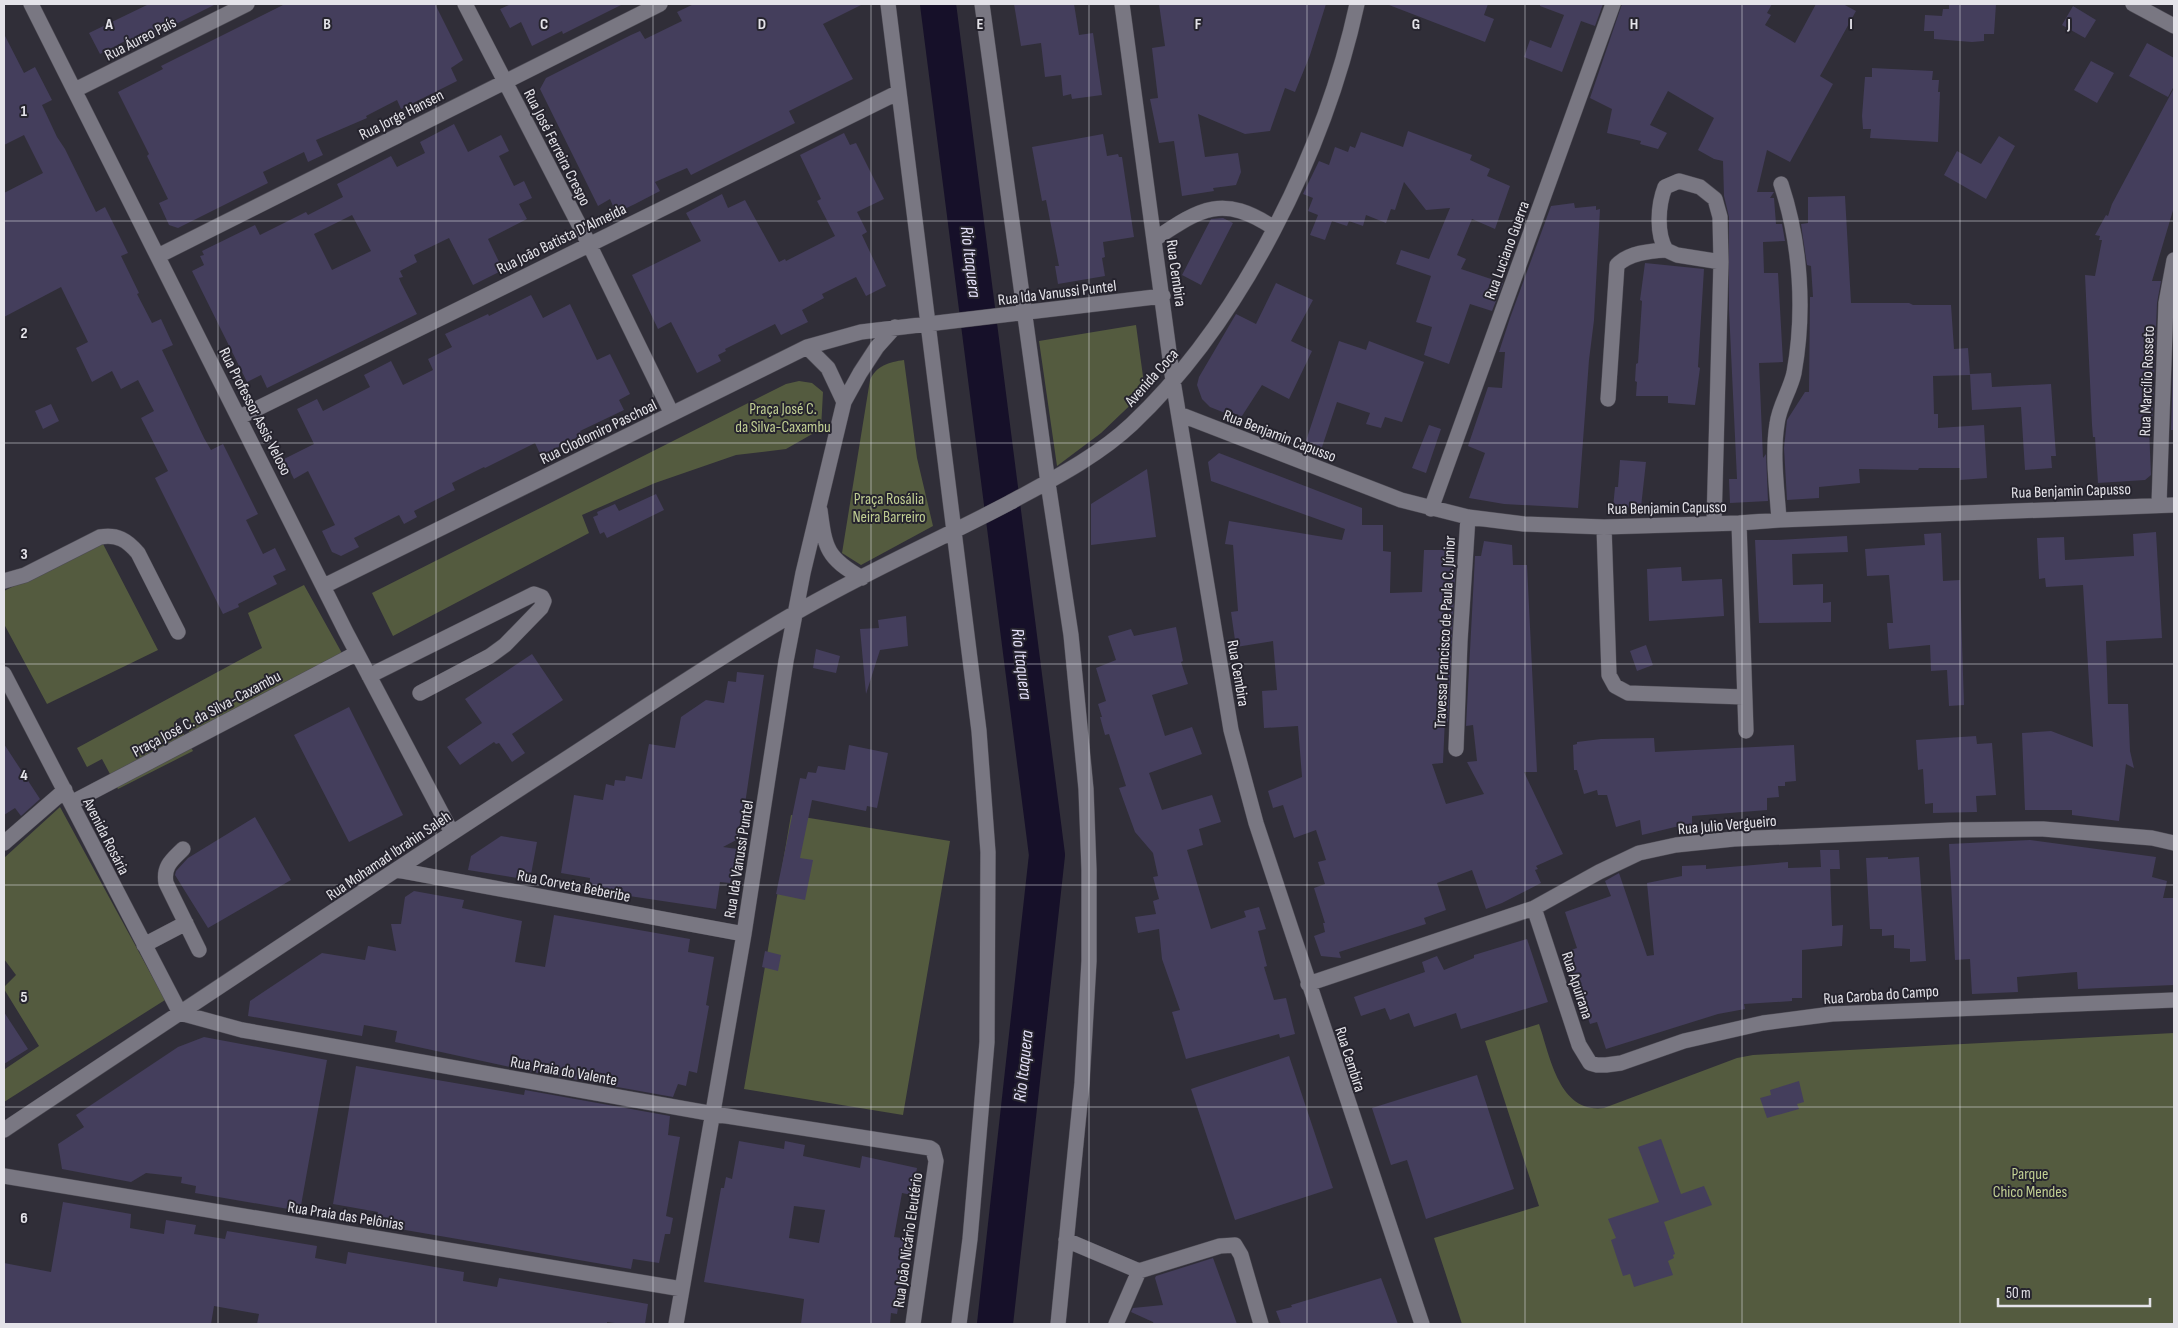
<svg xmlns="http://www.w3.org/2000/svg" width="2178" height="1328" font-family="'Sofia Sans Condensed',sans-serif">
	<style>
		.green { fill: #545b3f }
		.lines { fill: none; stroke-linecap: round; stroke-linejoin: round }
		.river { stroke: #161029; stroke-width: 36 }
		.building { fill: #443e5c; fill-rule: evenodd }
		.minor-casing { stroke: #4d4b54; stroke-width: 16 }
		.minor { stroke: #797782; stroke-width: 15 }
		.grid { fill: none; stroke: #e4e3e9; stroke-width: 1; stroke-opacity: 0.55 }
		.labels { text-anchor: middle; stroke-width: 4; stroke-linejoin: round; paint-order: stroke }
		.street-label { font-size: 16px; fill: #e4e3e9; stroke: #26242e }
		.park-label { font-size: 16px; fill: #c1cf93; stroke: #26242e }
		.water-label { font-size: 18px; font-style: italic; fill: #e4e0f8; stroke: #26242e }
		.grid-label { font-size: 16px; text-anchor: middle; font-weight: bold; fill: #e4e3e9; stroke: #26242e; stroke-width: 4; stroke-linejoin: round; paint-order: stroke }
	</style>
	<rect width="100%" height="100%" fill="#302e38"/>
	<path class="green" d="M1136,325L1145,391L1101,433L1057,466L1039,341Z
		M904,360L917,458L933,526L861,565L842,553L870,380C876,366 889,362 904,360Z
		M799,381L812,383L823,392L821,429L786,449L736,455L655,483L582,515L589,533L393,636L372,593L786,384Z
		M102,542L158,650L47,704L4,624V591Z
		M304,585L343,655L192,737L181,717L176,720L193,751L118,789L102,759L87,767L77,748L262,648L248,613Z
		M60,807L165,1000L4,1102L5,1069L39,1046L4,989V987L16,975L4,959V858Z
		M791,815L950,841L903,1115L744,1089Z
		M1539,1024C1550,1056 1559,1114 1604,1108L1737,1058L1753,1055L2174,1033V1324H1462L1434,1238L1539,1206L1485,1041Z"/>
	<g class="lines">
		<path class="river" d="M938,4L1047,855L995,1324"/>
	</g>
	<path class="building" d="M149,4H216L130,47L127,40L100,54L89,33Z
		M285,4H435L463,60L451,68L457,81L401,109L397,100L366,116L367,118L316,140L323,155L308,162L304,152L263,172L268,183L178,228L169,225L159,203L168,199L147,156L149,154L118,92L163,69L161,66Z
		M511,4H623L563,34L562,31L532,46L521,22L510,28L500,9Z
		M694,4H863L823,24L853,79L789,111L795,123L691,175L687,168L655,182L660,191L635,204L616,213L610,199L598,206L540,89L546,78L631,35L640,31L645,39L682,21L677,12Z
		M1014,4H1074L1079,35L1093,33L1102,95L1072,99L1071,94L1063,96L1061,75L1045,77L1041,43L1021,46Z
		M1159,4H1326L1310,55L1295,92L1285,88L1270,131L1245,134L1198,114L1205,157L1238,153L1241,172L1236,185L1213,188L1214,191L1182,196L1174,141L1159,143L1150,99L1158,98L1152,48L1165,46Z
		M1390,4H1488L1484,15L1494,19L1485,42L1389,5Z
		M1540,4H1603L1595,26L1581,21L1562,72L1524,57L1530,40L1551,48L1564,15L1540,6Z
		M1622,4H1772L1767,13L1771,15L1765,25L1795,43L1816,4H1843L1856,11L1820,76L1833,84L1790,162L1767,150L1757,192H1774L1770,198H1774L1776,224H1782L1785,241L1763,242L1764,273H1778L1783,362L1759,363L1763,458L1766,454L1768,501L1730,503L1729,479H1737L1729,310V217L1724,196L1723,161L1714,159L1698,150L1714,118L1668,91L1650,125L1667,133L1658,149L1640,144L1641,141L1607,133L1612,109L1590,98Z
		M1949,4H1996L1994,34H1984V41L1972,42L1934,39V31H1924L1925,15L1942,16L1943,9H1949Z
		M2073,6L2096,20L2085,38L2062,25Z
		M4,34L24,73L35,67L52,100L42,105L57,137L65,149L96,212L105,207L128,253L121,256L139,293L137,294L152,323L161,319L173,345L162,350L204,438L211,450L223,444L258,514L246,520L263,554L275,548L286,570L273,576L277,584L238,604L239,607L223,614L155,478L168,471L141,418L154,411L138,380L121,389L112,371L92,382L76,348L88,342L61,287L4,317V193L43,173L24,135L4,145Z
		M2147,43L2174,58V86L2168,97L2129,76Z
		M2091,61L2114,73L2097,103L2074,90Z
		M1872,68L1933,71L1932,80H1939L1938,92H1940L1938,142L1870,138L1871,129H1863L1862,116L1865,77H1872Z
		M2174,88V207L2152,281H2161L2157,303L2152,429H2149L2151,475L2145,480L2098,483L2095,437H2093L2092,425L2085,275L2095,276L2102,240H2099L2100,236L2095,235L2106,215L2108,216L2112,204Z
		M454,124L468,152L501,135L509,151L499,156L514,186L524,181L532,198L519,204L527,219L488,239L503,270L473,285L449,238L414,255L417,262L400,271L403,277L399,278L401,283L417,314L267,388L261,375L247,382L192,271L204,265L200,256L204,255L202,251L255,225L260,235L306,212L308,215L343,197L337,184L391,156L397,167L425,153L420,142ZM352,215L371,251L332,270L314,234Z
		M1408,131L1472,155L1470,160L1490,169L1487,176L1510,186L1495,229L1472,219L1457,255L1466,259L1461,269L1503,283L1492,311L1470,304L1449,364L1424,355L1432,327L1416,322L1431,276L1396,264L1401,250L1429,259L1450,208L1426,210L1404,182L1395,210L1391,209L1386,223L1366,215L1363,226L1349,221L1347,226L1332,221L1325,240L1310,235L1318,215L1308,211L1313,198L1303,194L1319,161L1329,165L1335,147L1348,152L1350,146L1355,148L1361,132L1403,147Z
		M844,133L850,145L856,143L884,199L857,212L867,232L862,235L886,286L866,296L856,277L822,294L824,298L802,310L808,322L781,335L775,324L725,349L726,351L718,355L721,361L697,373L671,322L658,329L632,275L701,241L686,213L722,194L728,208L745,200L779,262L785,259L786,261L835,236L817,201L821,199L800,155Z
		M1103,134L1107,156L1118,154L1119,157H1122L1134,237L1103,242L1105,257L1102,258L1105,276L1058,284L1055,266H1059L1046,200L1042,201L1032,147Z
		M1999,136L2015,146L1986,199L1944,175L1957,151L1981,164Z
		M1845,196L1851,303H1909L1913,305H1951L1954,349L1968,348L1970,375L1933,376L1934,414H1938V428L1984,425L1987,478L1960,480V468H1919L1918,470L1859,469L1860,483L1819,487V498L1787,500L1784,448L1787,420L1805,392H1809L1810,297H1813L1811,266L1807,265L1801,224L1808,223V197Z
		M1574,203L1575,208L1596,206V210L1600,209L1594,320L1589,360L1578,508L1504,504L1469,498L1485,453L1468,446L1488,387L1502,388L1505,352H1499L1510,318L1551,206Z
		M1223,218L1233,223L1201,285L1182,275L1211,219Z
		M1645,263L1704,269L1698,367L1700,368L1695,405L1668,403V396H1636L1637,382L1635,381L1636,364L1638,363L1642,301L1640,300Z
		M1276,283L1313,300L1291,341L1312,351L1289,399L1262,385L1240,419L1210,407L1202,399L1197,385L1199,377L1236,314L1256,324Z
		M531,295L543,318L570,304L597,360L610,354L630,394L619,400L624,410L580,431L582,435L541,456L535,443L485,468L484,467L452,483L455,490L414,511L417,517L404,524L399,515L354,538L359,547L341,556L332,552L322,531L335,525L308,471L294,479L284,459L314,444L297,409L317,399L323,411L370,387L364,375L391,361L403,385L433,370L428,359L452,347L445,334L488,314L489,316Z
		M2174,335V430H2171Z
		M1339,341L1366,350L1369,341L1424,362L1402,422L1385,417L1381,428L1366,424L1370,413L1337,402L1321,450L1305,444Z
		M1991,373L1992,387L2051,384L2056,456H2051L2052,468L2025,470L2021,407L1972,410L1970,374Z
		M51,404L59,421L43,429L35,411Z
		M1429,425L1441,429L1426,473L1412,468Z
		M1219,453L1362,508V525H1383V551L1391,552L1390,593L1422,592L1424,550H1447V556H1456L1448,723L1445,718L1443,763L1432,764L1446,804L1484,794L1467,762L1477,761L1473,725L1466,726L1475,556H1481L1484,541L1512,545L1513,565H1527L1537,772H1524L1563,854L1536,866L1538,869L1535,870L1541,883L1502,903L1486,909L1472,870L1437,883L1446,910L1424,918L1426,924L1339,952L1341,958L1321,956L1314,936L1325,932L1323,923H1325L1314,888L1325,884L1318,862L1326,860L1316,830L1294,838L1283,805L1273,808L1268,791L1302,777L1298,726L1264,728L1262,691L1277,690L1273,641L1236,647L1231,612L1238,611L1233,545L1225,544L1229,521L1342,540L1345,529L1211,481L1208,462Z
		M1620,460L1646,462L1641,507L1613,508L1615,487H1618Z
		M1147,469L1156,537L1091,545V504Z
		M656,494L664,510L607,538L604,532L600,534L593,517L598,515L597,512L615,504L619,511Z
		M2156,532L2162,638L2106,641L2108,704H2128L2130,751L2134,768L2126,764L2119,821L2072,815V810H2025L2022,733L2051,731L2093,747L2083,585L2046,587L2045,578L2039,579L2037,538L2064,537L2065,560L2134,556L2133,534Z
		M1941,533L1943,581L1960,580L1964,705L1949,706L1947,670L1931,671L1930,645L1889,649L1887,623H1893L1889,575L1867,576L1865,549L1925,545L1924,534Z
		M1847,536L1848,552L1792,554L1793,585L1823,584V603L1831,602V622L1759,623L1755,540H1777Z
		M1681,567L1682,581L1722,579L1724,616L1649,621L1647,569Z
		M906,616L908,646L880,650L866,694L860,629L879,628L878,620Z
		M1176,627L1183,661L1181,662L1188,684L1152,695L1165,736L1192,727L1202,754L1149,773L1162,810L1212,795L1221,822L1199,829L1203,845L1187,850L1211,929L1246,917L1244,911L1259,907L1266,929L1258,931L1267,966L1264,967L1274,1000L1286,998L1295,1034L1280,1038L1279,1034L1186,1059L1172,1012L1180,1010L1162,959L1159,929L1138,933L1135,917L1156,914L1153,901L1159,899L1153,877L1158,876L1153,853L1135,832L1119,788L1126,786L1109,734L1105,735L1100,717H1102L1098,704L1106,701L1096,668L1116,660L1108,636L1131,629L1134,636Z
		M1646,645L1653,665L1637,671L1630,651Z
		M816,649L840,656L836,673L813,668Z
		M532,654L563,700L512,734L525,753L512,762L499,743L496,744L494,742L460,765L447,747L482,723L465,699Z
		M737,672L764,675L740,838L723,847L737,849L730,883L720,882L716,909L589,890L590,878L561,873L574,795L603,800L606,784L614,786L615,780L625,781L626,776L642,779L649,744L675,748L681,717L706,700L724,703L728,681L736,682Z
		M349,707L403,815L349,842L294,735Z
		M1976,736L1977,744L1992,743L1996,795L1976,796L1977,812L1933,813V803L1925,804L1923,769L1918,770L1916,740Z
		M1654,738L1655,752L1794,745L1796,781L1785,782V786H1778L1779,797L1767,798V810L1692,816V826L1675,827L1642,835L1640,820L1616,827L1607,795H1598L1597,790L1584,794L1577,770H1574L1573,745L1577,744V742L1601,739Z
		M4,744L40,799L21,816L15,808L4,815Z
		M849,745L888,753L877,808L867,806L866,811L812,800L800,858L813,860L805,900L776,894L800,778L806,779L808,772L816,773L818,766L845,770Z
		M255,817L291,880L208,928L175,875L176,871L188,858Z
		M501,836L537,842L530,880L468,870L471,856Z
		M2030,840L2156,857L2152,877L2167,881L2163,898H2174V985L2078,989L2077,972L2017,977L2018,992L1972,994L1970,959L1955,960L1949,844Z
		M1820,850H1839L1840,869H1830L1832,926L1843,925L1842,946L1802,950V998H1792V1001L1744,1004L1745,1009L1718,1014L1606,1049L1597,1022L1590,1024L1565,952L1577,948L1565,912L1611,896L1605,881L1619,873L1647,956L1654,955L1647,883L1682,876V866L1706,865V869L1788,862V868L1821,867Z
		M1888,857V859L1919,857L1926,961L1910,962V949L1894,948V935L1882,936V929H1870L1866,858Z
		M414,891L464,900L462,908L522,921L515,962L545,967L554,915L690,939L688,952L714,957L706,1005L709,1006L697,1073L689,1071L686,1086L678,1084L673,1097L528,1071L395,1042L397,1031L364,1025L362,1036L248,1016L250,1001L322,953L365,960L368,946L396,951L391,924H401L405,897Z
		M1527,939L1548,1002L1461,1029L1456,1013L1414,1027L1409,1013L1390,1020L1385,1008L1361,1016L1354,997L1425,972L1422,962L1437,956L1444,970L1474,958V955Z
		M765,951L781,955L778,971L762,967Z
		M4,1012L28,1049L4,1064Z
		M204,1037L327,1060L300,1211L195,1193L196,1186L181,1183L182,1177L146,1173L131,1182L62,1169L58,1144L84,1127L76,1115L178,1047Z
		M1289,1056L1333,1188L1235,1220L1191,1089Z
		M356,1066L524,1095L525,1090L670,1116L668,1135L680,1137L666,1216L673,1218L670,1234H665L659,1263L633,1259L631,1269L376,1225L378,1212L333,1204Z
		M1477,1075L1514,1189L1426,1219L1407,1160L1391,1165L1372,1108Z
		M1799,1081L1804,1102L1797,1104L1799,1109L1767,1118L1760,1098L1771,1095L1770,1090Z
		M1661,1139L1681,1194L1704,1186L1712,1205L1664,1222L1675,1254L1673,1255L1674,1258L1668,1261L1673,1275L1634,1287L1630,1274L1623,1276L1611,1240L1616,1238L1608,1219L1659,1202L1638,1147Z
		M739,1141L784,1149L785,1141L805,1145L803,1156L860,1168L862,1156L917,1168L912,1195L902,1193L894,1237L909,1239L897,1314L891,1313L890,1324H801L804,1299L704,1282L721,1188H724L726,1177L732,1179ZM794,1206L825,1210L819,1243L789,1238Z
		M63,1202L131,1214L130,1228L164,1234L166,1220L196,1225L194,1234L225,1239L227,1231L317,1246L315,1258L346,1264L348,1252L464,1272L463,1281L497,1287L499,1278L648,1304L645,1324H622L607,1322V1324H257L259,1314L214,1306L211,1324H4V1263L51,1272Z
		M1213,1258L1237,1324H1154L1153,1322L1131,1312L1133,1308L1163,1305L1155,1278L1156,1276Z
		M1381,1278L1398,1324H1281L1276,1311L1292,1307L1291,1305Z"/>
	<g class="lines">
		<g class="minor-casing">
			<path id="minor" d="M31,4L346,632L452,833
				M465,4L589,244L672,414
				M888,4L979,731L988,852L987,1042L970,1239L959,1324
				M982,4L1048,483L1071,635L1086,789L1089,870V961L1082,1083L1058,1324
				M1122,4L1173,381L1231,730L1256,823L1422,1324
				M2133,4L2174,26
				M75,90L247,4
				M1155,239C1201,208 1223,194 1274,228
				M158,256L660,4
				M807,347L828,368L844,402
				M1608,399L1617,265C1629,253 1649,251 1666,250
				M1179,414L1401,500L1468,517L1524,524L1604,527L1739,523L1779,520L2174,505
				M240,417L899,92
				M2159,504L2166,303L2174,260
				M1431,509L1613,4
				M820,510C825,549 827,558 862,578
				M1779,520C1777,489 1772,455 1777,424C1779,406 1790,391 1794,373C1805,312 1801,244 1781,184
				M1739,523L1746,731
				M1714,524L1721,262L1720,217L1715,199L1700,187L1679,181L1665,187C1658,205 1656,233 1666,250L1677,255L1721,262
				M1604,527L1609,675L1615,686L1628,693L1744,697
				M4,581L25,575L100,537C117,534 127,540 138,553L178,632
				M324,586L807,347L861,332L1163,296
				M4,674L180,1013
				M369,676L534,594L542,597L544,601L541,608L505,645L490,656L420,693
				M1456,749L1460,641L1468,517
				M71,803L357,653
				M4,843L65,790
				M183,849C172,860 163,866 166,883L199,950
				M397,870L744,934
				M1534,908L1579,1045L1590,1063L1597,1065H1606L1621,1063L1684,1041L1763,1023L1832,1014L2174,1000
				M144,945L186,923
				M1308,984L1534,908L1599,872L1639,853L1676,845L1734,839L1952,830L2043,829L2152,838L2174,843
				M180,1013L242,1030L714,1114L930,1148L933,1150L936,1161L913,1324
				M4,1130C186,1009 368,887 552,768C631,717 709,663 790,616C861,574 937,541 1009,503C1051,480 1097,457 1132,424C1242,320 1325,151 1357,4
				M4,1176L682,1289
				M1066,1240L1139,1271L1220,1246L1235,1245L1241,1255L1261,1324
				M676,1324L744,934L786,661L803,573L844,402L860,373L877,347L895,327
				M1116,1324L1139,1271"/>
		</g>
		<use href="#minor" class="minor"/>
	</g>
	<path class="grid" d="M218,4V1324M436,4V1324M653,4V1324M871,4V1324M1089,4V1324M1307,4V1324M1525,4V1324M1742,4V1324M1960,4V1324M4,221H2174M4,443H2174M4,664H2174M4,885H2174M4,1107H2174"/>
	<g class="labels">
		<g class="street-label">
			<text transform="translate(140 38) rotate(-27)" y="6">Rua Áureo País</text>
			<text transform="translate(401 114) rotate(-27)" y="6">Rua Jorge Hansen</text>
			<text transform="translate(558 147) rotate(63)" y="6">Rua José Ferreira Crespo</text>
			<text transform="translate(561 238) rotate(-26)" y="6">Rua João Batista D'Almeida</text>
			<text transform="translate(1506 250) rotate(-70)" y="6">Rua Luciano Guerra</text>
			<text transform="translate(1177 273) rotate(82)" y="6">Rua Cembira</text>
			<text transform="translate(1057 292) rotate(-7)" y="6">Rua Ida Vanussi Puntel</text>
			<text transform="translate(1151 377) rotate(-48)" y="6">Avenida Coca</text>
			<text transform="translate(2146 381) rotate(-88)" y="6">Rua Marcílio Rosseto</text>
			<text transform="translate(256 411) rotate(63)" y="6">Rua Professor Assis Veloso</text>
			<text transform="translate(598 431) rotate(-26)" y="6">Rua Clodomiro Paschoal</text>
			<text transform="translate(1280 435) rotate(21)" y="6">Rua Benjamin Capusso</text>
			<text transform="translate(2071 490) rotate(-2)" y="6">Rua Benjamin Capusso</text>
			<text transform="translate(1667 507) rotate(-1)" y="6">Rua Benjamin Capusso</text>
			<text transform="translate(1444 632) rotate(-87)" y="6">Travessa Francisco de Paula C. Júnior</text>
			<text transform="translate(1239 673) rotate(80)" y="6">Rua Cembira</text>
			<text transform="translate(206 713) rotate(-28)" y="6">Praça José C. da Silva-Caxambu</text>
			<text transform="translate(1727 824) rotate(-5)" y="6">Rua Julio Vergueiro</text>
			<text transform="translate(107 836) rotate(63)" y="6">Avenida Rosária</text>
			<text transform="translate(388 855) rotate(-34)" y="6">Rua Mohamad Ibrahin Saleh</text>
			<text transform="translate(738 859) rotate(-81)" y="6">Rua Ida Vanussi Puntel</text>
			<text transform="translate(574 885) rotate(11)" y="6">Rua Corveta Beberibe</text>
			<text transform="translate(1578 985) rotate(72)" y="6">Rua Apuirana</text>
			<text transform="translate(1881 994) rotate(-4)" y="6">Rua Caroba do Campo</text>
			<text transform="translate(1351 1059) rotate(72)" y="6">Rua Cembira</text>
			<text transform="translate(564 1070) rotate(10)" y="6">Rua Praia do Valente</text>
			<text transform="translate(346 1215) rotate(9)" y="6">Rua Praia das Pelônias</text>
			<text transform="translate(907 1240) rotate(-82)" y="6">Rua João Nicário Eleutério</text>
		</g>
		<g class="park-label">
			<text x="783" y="414">Praça José C.<tspan x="783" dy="18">da Silva-Caxambu</tspan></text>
			<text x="889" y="504">Praça Rosália<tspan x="889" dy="18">Neira Barreiro</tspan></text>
			<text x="2030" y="1179">Parque<tspan x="2030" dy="18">Chico Mendes</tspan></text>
		</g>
		<g class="water-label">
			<text transform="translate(971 262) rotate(83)" y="6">Rio Itaquera</text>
			<text transform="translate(1022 664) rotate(83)" y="6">Rio Itaquera</text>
			<text transform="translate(1023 1066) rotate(-84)" y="6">Rio Itaquera</text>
		</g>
	</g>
	<g class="grid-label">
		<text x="109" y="29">A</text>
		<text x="327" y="29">B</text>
		<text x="544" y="29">C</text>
		<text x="762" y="29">D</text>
		<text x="980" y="29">E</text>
		<text x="1198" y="29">F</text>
		<text x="1416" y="29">G</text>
		<text x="1634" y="29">H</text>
		<text x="1851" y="29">I</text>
		<text x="2069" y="29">J</text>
		<text x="24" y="116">1</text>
		<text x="24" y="338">2</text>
		<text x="24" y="559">3</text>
		<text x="24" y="780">4</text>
		<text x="24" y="1002">5</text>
		<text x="24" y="1223">6</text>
	</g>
	<rect width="2178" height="1328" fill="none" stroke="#e4e3e9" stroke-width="10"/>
	<path d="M1998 1298v8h152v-8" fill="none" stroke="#e4e3e9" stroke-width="2.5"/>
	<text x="2006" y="1298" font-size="15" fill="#e4e3e9" stroke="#26242e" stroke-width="4" paint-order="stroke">50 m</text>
</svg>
